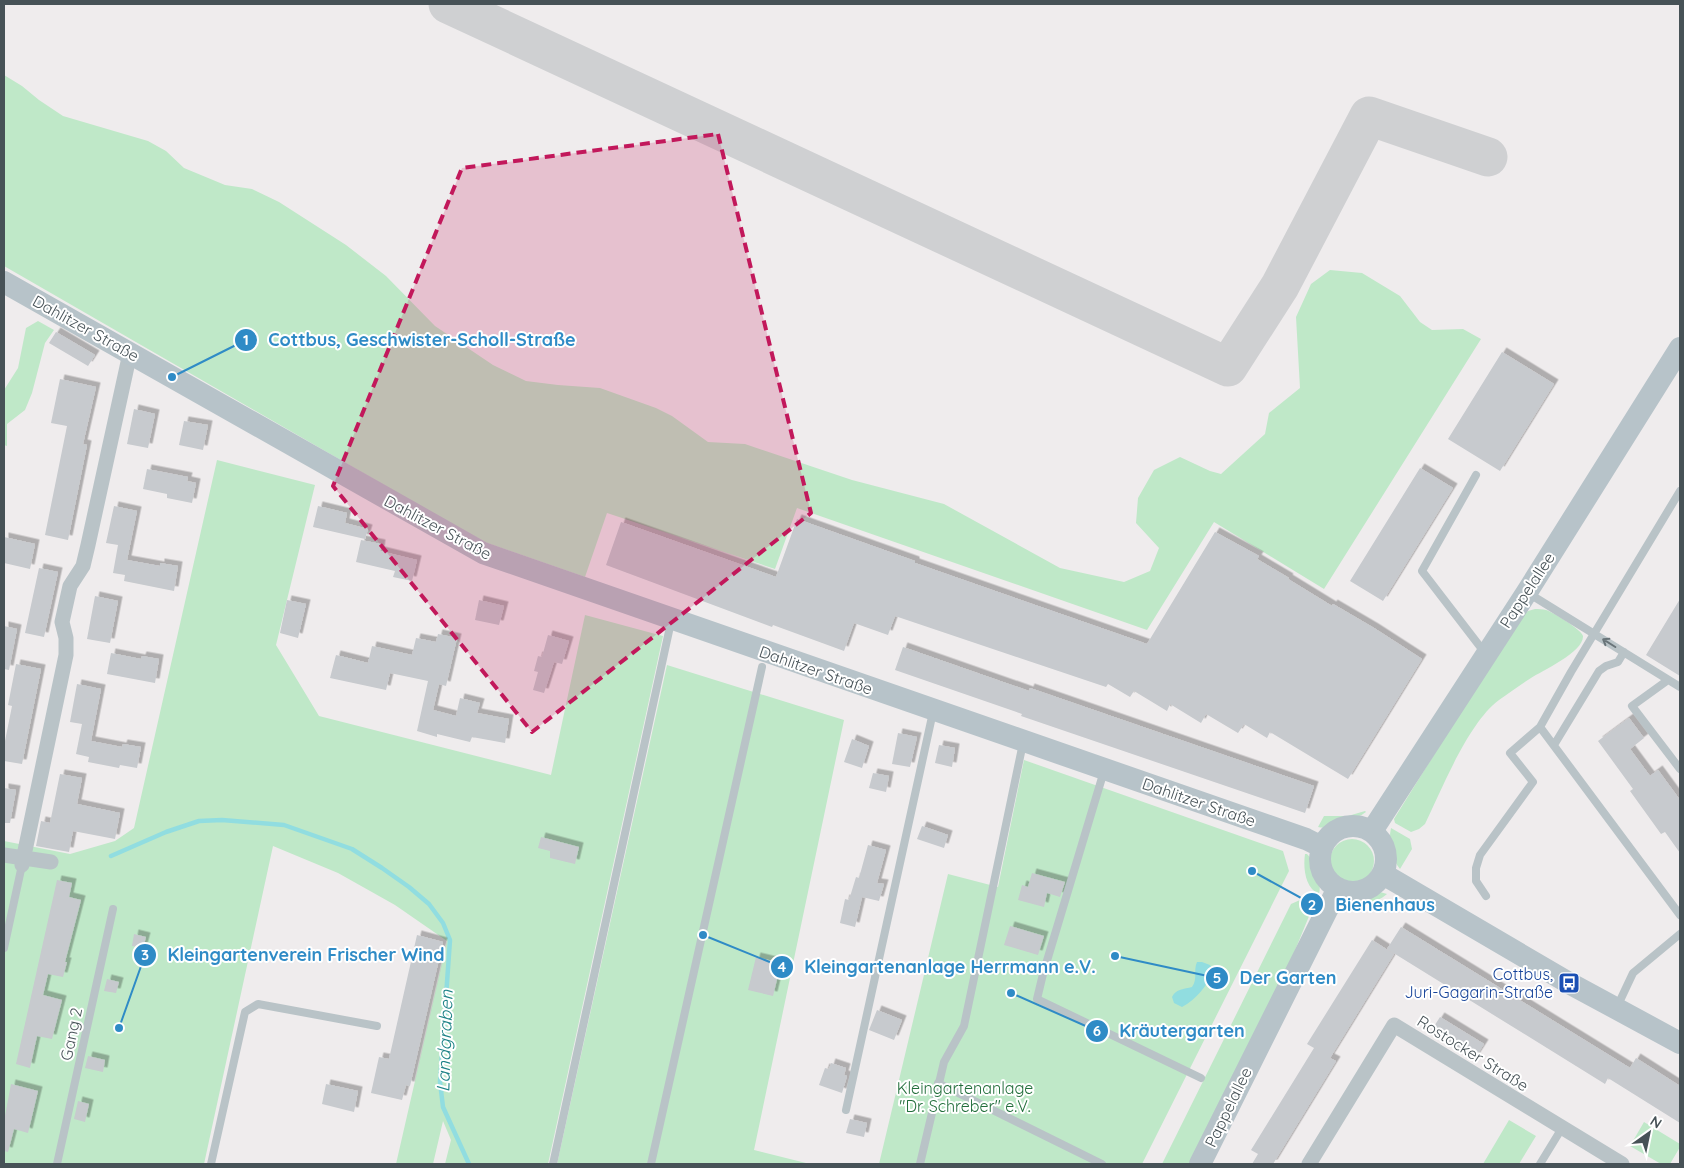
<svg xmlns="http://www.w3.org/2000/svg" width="1684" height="1168" font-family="Quicksand,sans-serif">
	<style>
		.green { fill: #bfe8c8 }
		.water { fill: #91dde0 }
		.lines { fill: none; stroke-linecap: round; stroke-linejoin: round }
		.stream { stroke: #91dde0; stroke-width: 4.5 }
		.taxiway { stroke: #cfd0d2; stroke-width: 39 }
		.building { fill: #c7cace; filter: url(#shadow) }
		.lane { stroke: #b9c3c7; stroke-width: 8 }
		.street { stroke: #b9c3c7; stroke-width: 15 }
		.secondary { stroke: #b7c3c9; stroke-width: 22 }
		.oneway { stroke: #697479 }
		.marked { fill: #c2185b; fill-opacity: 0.2; stroke: #c2185b; stroke-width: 4; stroke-dasharray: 10 6; stroke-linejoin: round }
		.labels { text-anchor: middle; stroke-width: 4; stroke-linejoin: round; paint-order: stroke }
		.street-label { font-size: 16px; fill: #475257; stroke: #fff }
		.transit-label { font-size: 16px; fill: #164399; stroke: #fff; text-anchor: end }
		.park-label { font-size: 16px; fill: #226e3b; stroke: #fff }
		.water-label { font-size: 18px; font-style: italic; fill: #1c8286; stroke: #fff }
		.leader { fill: none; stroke: #2f8bc6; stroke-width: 2 }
		.callout-dot { fill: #2f8bc6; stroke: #fff; stroke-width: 2 }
		.mark-label { font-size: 15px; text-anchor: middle; font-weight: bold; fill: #fff }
		.callout-label { font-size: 18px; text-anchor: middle; font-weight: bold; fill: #2f8bc6; stroke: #fff; stroke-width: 4; stroke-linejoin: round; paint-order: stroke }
	</style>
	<defs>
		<filter id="shadow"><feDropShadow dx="4.5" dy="-4.5" stdDeviation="0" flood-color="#0004"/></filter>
	</defs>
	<rect width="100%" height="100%" fill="#efeced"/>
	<path class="green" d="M4,75L22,86L39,100L63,116L148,141L166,151L184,168L225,185L252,189L279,202L346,245L386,276L435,326L493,365L526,381L558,385L600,388L656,408L672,416L708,442L745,444L852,480L944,504L1060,568L1124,582L1150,571L1159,548L1136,523L1138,498L1154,470L1180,457L1210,471L1221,474L1265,434L1269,413L1300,388L1296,317L1311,284L1330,270L1362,273L1400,296L1420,322L1432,330L1463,329L1481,339L1324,589L1214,522L1147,630L797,508L775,569L607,513L585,577L487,543L443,519L4,266Z
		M38,321L54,330L45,343L32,393L25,410L7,424V446L4,445V390L18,368L26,328Z
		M217,460L315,485L276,645L319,716L551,775L585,615L663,636L548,1164H445L451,1140L443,1121L433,1164H396L447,941L395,905L338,873L273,846L204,1164H4V841L70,854L115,841L134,828Z
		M1535,609C1538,609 1543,609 1546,610C1553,612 1582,630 1583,636C1584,652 1542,671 1531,678C1520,685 1509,693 1499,700C1468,723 1442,789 1425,824L1419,829L1411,832L1395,823L1394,819L1520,616L1528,611Z
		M667,665L844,720L754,1150L810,1164H557Z
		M1024,760L1283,851L1289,871L1142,1164H879L948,874L998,887Z
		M1365,811L1366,812C1355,820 1331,830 1318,827L1324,816H1348Z
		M1391,828L1410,839L1412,849L1400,869C1391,858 1388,842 1391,828Z
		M1330 861a22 22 0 1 1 44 0a22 22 0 1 1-44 0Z
		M1305,854H1307C1316,863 1322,881 1319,894C1305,888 1303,868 1305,854Z
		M1380,892L1387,894C1375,904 1359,908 1344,907L1357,899Z
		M1300,900L1314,904L1280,987L1192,1164H1162L1291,904Z
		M1509,1120L1536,1136L1519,1164H1483Z
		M1644,1122L1680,1144V1147L1670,1164H1661L1630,1146Z"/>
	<path class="water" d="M1197,962H1202L1210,965L1214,972C1206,986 1196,1000 1182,1007L1174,1003L1172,997C1176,989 1184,989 1192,987C1198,979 1193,971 1197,962Z"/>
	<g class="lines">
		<path class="stream" d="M111,856L166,832L199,821L222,820L284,825L352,849L382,868L409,887L429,904L443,923L450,940L440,1082L443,1107L469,1164"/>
		<path class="taxiway" d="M448,4L1228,367L1280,286L1369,116L1488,157"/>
	</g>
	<path class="building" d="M56,332L95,355L88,366L49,343Z
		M1502,352L1554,384L1500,471L1448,439Z
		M60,379L96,387L83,444L87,445L68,540L45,535L67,426L51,423Z
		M134,409L155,414L148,448L127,444Z
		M184,421L208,425L203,450L179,445Z
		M1420,468L1453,488L1383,601L1350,581Z
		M147,469L188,477L187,481L196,483L192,503L167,498V494L143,489Z
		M114,506L137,511L127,560L160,566V563L178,566L174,591L124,581L125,575L113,573L118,545L106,543Z
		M318,506L347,513L345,523L368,529L365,539L313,527Z
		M797,519L915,561V563L1147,644L1215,532L1259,556L1257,559L1289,578L1288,579L1332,606L1333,604L1374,628L1422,659L1348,779L1270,732L1267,738L1244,724L1238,733L1206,714L1201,723L1170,704L1167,711L1134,691L1130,697L1108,684L1106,687L895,616L888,635L854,623L844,651L773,625L772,627L606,565L621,522L776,577Z
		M4,537L35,544L30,569L4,563Z
		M361,540L381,544L380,551L417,560L412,581L393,577L395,571L356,562Z
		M39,568L58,572L44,637L25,633Z
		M95,596L118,601L110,643L87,639Z
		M1680,599V676L1646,655Z
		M287,600L306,604L298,638L280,633Z
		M479,600L504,606L499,625L475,620Z
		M4,626L17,629L9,670L4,669Z
		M438,634L457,638L446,686L439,684L433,710L456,716L460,698L480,703L477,713L509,719L505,743L472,737L470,742L437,734V737L417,731L428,681L390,673L386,690L330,678L336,655L368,663L372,646L412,655L416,638L436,642Z
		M548,635L569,641L562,664L554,662L544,693L533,690L538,672L534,671L538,656L542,657Z
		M903,647L1029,691L1030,688L1314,786L1305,813L1021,716L1022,714L895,670Z
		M111,653L141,659L142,656L159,659L155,683L107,674Z
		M16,664L41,669L22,764L4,761V746L12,706L8,705Z
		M77,684L101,689L91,741L122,747L123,744L141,747L137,768L120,765L119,768L88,762L89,757L76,754L82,724L70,722Z
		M1629,718L1644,738L1630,749L1650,776L1658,770L1680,800V853L1665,832L1661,834L1630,791L1633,789L1598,741Z
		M898,733L917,737L910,767L892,764Z
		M852,739L869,746L862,768L844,762Z
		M939,745L955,748L952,767L935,763Z
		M873,773L889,776L886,792L869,788Z
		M60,774L82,778L77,804L120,813L115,839L73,831L69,852L36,846L41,821L50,823Z
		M4,788L16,790L10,823H4Z
		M922,826L948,835L944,848L917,839Z
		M541,837L579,847L575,864L550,858V851L538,848Z
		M868,845L886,850L877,883L884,884L879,901L862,897L855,927L840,923L845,899L849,900L856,877L859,878Z
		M1032,873L1065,882L1060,897L1047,893L1044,907L1018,900L1022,885L1028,887Z
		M57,880L72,883L69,897L81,900L65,962H67L63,977L48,974L43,995L62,1000L52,1039L37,1036L30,1068L16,1064Z
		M1010,926L1044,936L1038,955L1004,945Z
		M1401,927L1630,1068L1636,1058L1680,1086V1123L1608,1078L1605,1084L1387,949Z
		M134,934L146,937L143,948L132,946Z
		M417,935L443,942L410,1086L406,1085L402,1100L371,1093L379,1057L389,1059Z
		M1372,940L1394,954L1330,1058L1336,1061L1273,1164H1252L1258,1154L1251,1150L1314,1048L1307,1044Z
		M756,957L781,963L773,996L748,990Z
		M107,979L119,982L116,993L104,991Z
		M877,1010L902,1020L894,1040L869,1030Z
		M1440,1017L1484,1044L1475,1058L1431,1031Z
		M88,1056L105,1060L103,1072L85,1068Z
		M831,1063L846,1068L844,1075L847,1076L842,1093L819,1085L825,1068L829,1069Z
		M11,1084L38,1091L28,1133L14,1129L8,1152L4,1151V1121Z
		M326,1084L358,1091L354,1112L322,1104Z
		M78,1101L89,1104L85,1122L74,1119Z
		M850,1119L867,1123L864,1137L846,1133Z"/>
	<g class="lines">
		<path class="lane" d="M1476,475L1422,571L1485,653
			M1680,491L1571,672L1540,727L1680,915
			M1528,593L1680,687
			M1668,680L1632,706L1680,769
			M1554,745L1599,671L1606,666L1618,662L1624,652
			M1104,771L1043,974L1037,999L1201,1078
			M1486,896L1476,881V868L1480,855L1533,782L1510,753L1540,727
			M4,948L22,865
			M1617,1007L1633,973L1680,934
			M938,1083L1102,1164
			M846,1110L933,712
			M57,1164L113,909
			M211,1164L245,1012L258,1004L377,1026
			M553,1164L671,622
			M651,1164L762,667
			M920,1164L944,1062L964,1026L1023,743
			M1540,1164L1562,1128"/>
		<path class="street" d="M4,855L51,862
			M22,865L66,655V638L62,622L70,586L83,566L88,545L130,353
			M1309,1164L1394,1025L1622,1164"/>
		<path class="secondary" d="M4,282L483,553L1306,839L1322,847
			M1320 859a33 33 0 1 1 66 0a33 33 0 1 1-66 0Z
			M1372,831L1527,592L1680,348
			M1383,874L1569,983L1680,1043
			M1200,1164L1338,888"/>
	</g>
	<defs><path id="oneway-shaft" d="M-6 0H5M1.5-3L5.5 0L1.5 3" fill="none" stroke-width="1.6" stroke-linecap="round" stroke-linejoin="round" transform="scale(1.25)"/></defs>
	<use class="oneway" href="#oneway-shaft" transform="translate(1609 643) rotate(-148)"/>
	<path class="marked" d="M718,134L811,513L532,732L333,486L462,168Z"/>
	<defs>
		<g id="bus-square" transform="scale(1.125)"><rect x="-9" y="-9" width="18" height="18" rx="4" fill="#1a4fb4" stroke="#fff"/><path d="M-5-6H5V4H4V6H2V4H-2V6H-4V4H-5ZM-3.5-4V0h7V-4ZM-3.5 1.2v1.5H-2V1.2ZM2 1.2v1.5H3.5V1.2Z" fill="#fff"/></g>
	</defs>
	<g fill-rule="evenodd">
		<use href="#bus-square" x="1569" y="983"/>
	</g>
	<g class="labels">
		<g class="street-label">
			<text transform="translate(86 328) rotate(29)" y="6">Dahlitzer Straße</text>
			<text transform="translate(438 527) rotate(28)" y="6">Dahlitzer Straße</text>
			<text transform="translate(1527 590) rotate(-57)" y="6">Pappelallee</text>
			<text transform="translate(816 670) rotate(19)" y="6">Dahlitzer Straße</text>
			<text transform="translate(1199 802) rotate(19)" y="6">Dahlitzer Straße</text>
			<text transform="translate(71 1034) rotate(-78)" y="6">Gang 2</text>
			<text transform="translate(1473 1053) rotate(32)" y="6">Rostocker Straße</text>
			<text transform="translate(1228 1107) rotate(-64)" y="6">Pappelallee</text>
		</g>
		<g class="transit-label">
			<text x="1553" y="980">Cottbus,<tspan x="1553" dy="18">Juri-Gagarin-Straße</tspan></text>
		</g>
		<g class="park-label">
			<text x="965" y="1094">Kleingartenanlage<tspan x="965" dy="18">"Dr. Schreber" e.V.</tspan></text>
		</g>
		<g class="water-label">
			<text transform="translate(445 1041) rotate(-88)" y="6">Landgraben</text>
		</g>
	</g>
	<path class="leader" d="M172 377L246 340M1252 871L1312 904M119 1028L145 955M703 935L782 967M1115 956L1217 978M1011 993L1097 1031"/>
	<g class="callout-dot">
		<circle cx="172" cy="377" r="5"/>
		<circle cx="1252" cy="871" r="5"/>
		<circle cx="119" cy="1028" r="5"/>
		<circle cx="703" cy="935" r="5"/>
		<circle cx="1115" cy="956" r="5"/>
		<circle cx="1011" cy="993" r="5"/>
		<circle cx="246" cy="340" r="12"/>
		<circle cx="1312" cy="904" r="12"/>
		<circle cx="145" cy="955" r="12"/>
		<circle cx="782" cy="967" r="12"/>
		<circle cx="1217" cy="978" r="12"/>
		<circle cx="1097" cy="1031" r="12"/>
	</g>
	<g class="mark-label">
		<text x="246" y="345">1</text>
		<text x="1312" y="910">2</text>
		<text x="145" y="960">3</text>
		<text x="782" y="972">4</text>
		<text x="1217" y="983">5</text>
		<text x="1097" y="1036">6</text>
	</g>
	<g class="callout-label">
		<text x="422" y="346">Cottbus, Geschwister-Scholl-Straße</text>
		<text x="1385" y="911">Bienenhaus</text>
		<text x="306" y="961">Kleingartenverein Frischer Wind</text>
		<text x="950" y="973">Kleingartenanlage Herrmann e.V.</text>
		<text x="1288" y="984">Der Garten</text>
		<text x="1182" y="1037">Kräutergarten</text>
	</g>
	<rect width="1684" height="1168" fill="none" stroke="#475257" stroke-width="10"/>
	<g transform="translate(1649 1133) rotate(33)" stroke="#ffffff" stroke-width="4" paint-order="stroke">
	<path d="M0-4L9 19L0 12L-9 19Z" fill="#475257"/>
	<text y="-8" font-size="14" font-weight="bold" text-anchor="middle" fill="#475257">N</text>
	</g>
</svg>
